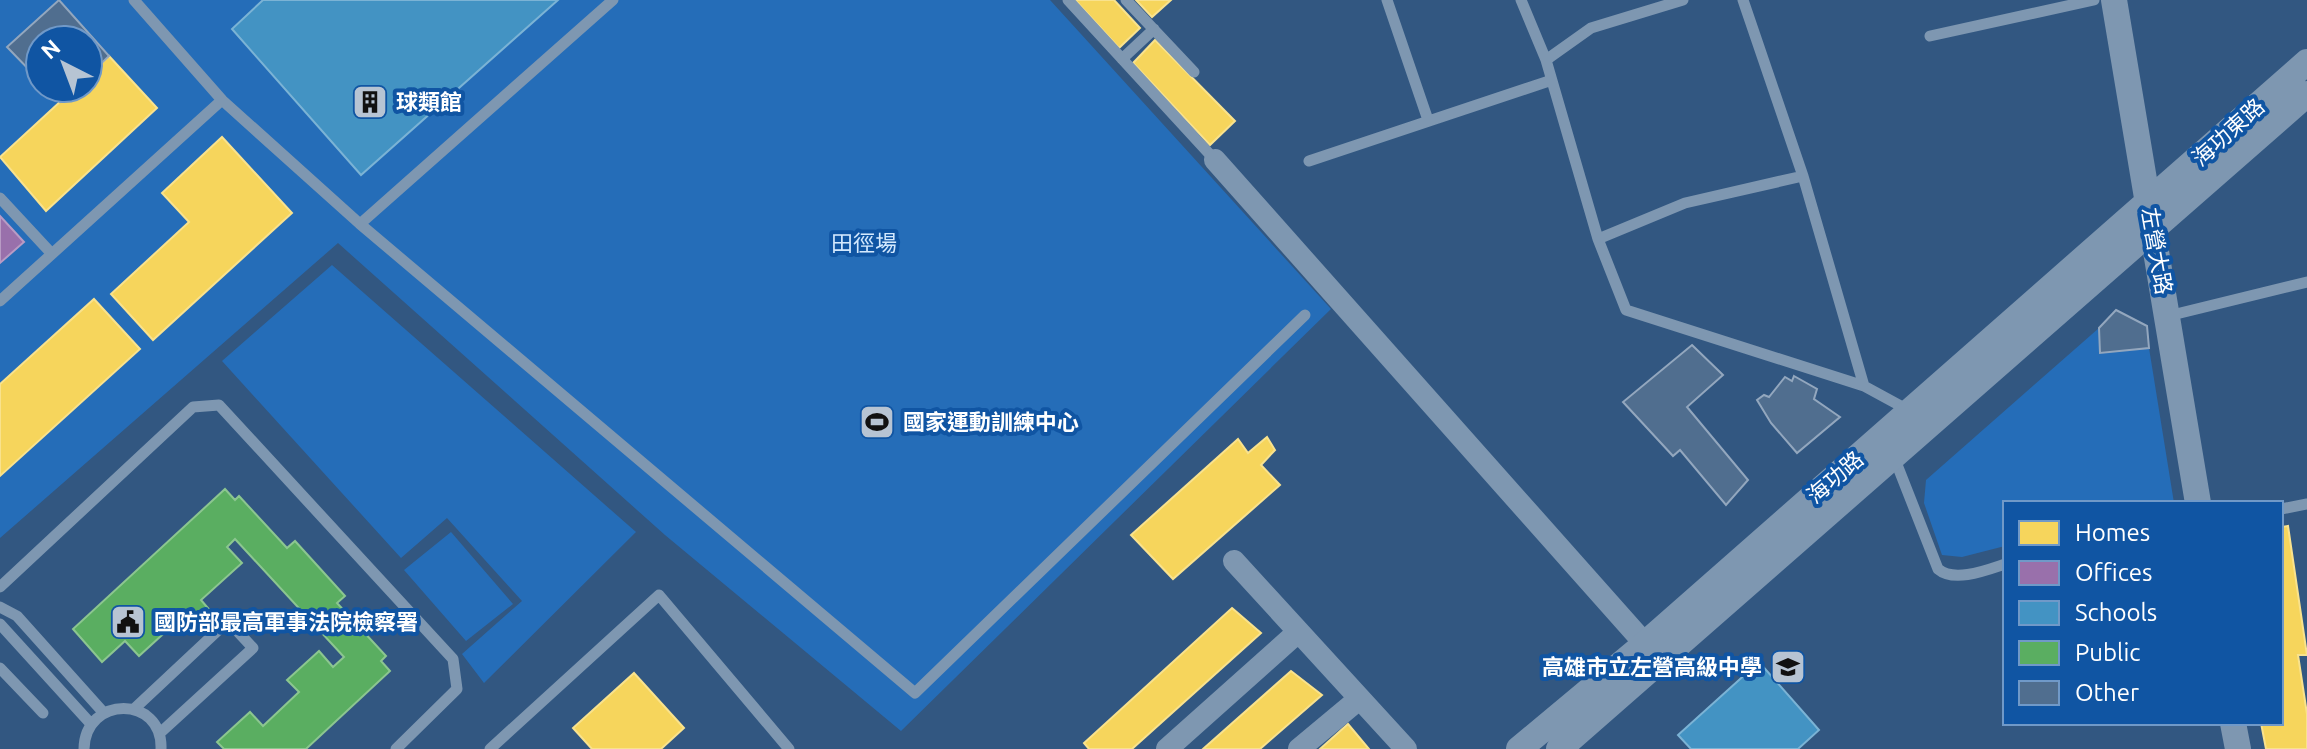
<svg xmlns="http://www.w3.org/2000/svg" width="2307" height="749" font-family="Ubuntu,'Noto Sans TC',sans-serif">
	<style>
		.green { fill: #256db8; fill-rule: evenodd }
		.homes { fill: #f6d55c; stroke: #f9e28d; stroke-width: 2 }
		.offices { fill: #9970ab; stroke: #b89bc4; stroke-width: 2 }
		.schools { fill: #4393c3; stroke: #7bb3d5; stroke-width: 2 }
		.public { fill: #5aae61; stroke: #8cc690; stroke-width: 2 }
		.building { fill: #506e8f; stroke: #93a7be; stroke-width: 2 }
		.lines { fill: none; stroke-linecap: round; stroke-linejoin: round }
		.service { stroke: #7e97b1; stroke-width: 11 }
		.minor { stroke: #7e97b1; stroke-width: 22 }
		.tertiary { stroke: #7e97b1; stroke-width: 26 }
		.labels { text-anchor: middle; stroke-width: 8; stroke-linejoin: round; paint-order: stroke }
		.poi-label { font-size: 22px; font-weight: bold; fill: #fff; stroke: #1055a3; text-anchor: start }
		.street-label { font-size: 22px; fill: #fff; stroke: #1055a3 }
		.park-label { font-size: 22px; fill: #d4e9fe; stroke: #1055a3 }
	</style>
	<rect width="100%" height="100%" fill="#325781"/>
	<path class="green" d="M0,0H1050L1331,309L901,731L665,535L338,243L0,538ZM40,40H88V88H40Z
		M332,265L636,532L484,683L462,654L522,601L447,518L401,558L222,361Z
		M2099,328L2100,353L2149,348L2174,503H2005V546L1962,557L1942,555L1924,503L1926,480Z
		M451,532L513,604L466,641L404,570Z"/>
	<path class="homes" d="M1075,0H1114L1140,28L1119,48Z
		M1136,0H1171L1152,17Z
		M1155,40L1235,121L1210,145L1133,63Z
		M109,56L157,108L46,211L0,157L75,88H88V76Z
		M222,137L292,213L153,340L111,294L189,222L162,193Z
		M94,299L140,349L0,476V384Z
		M1267,437L1275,450L1261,465L1280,485L1173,579L1131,535L1238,439L1248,453Z
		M2288,526L2307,655H2298L2307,714V749H2266L2261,723H2281V527Z
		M1232,608L1261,633L1132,749H1089L1084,743Z
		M1291,671L1322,695L1260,749H1203Z
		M634,673L684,728L661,749H592L573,728Z
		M1348,724L1369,749H1320Z"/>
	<path class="offices" d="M0,216L24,242L0,263Z"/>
	<path class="schools" d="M263,0H558L361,175L232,29Z
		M1759,662L1819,730L1798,749H1691L1678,735Z"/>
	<path class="public" d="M225,489L235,500L239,496L287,548L295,541L345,596L337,603L386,656L381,661L390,671L306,749H224L217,742L250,712L263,726L299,692L287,680L319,651L333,667L344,657L235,539L227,547L242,563L201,600L213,614L196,629L184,615L139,656L125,641L102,662L73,629Z"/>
	<path class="building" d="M59,0L109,56L88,76V40H40V81L7,47Z
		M47,88H75L60,102Z
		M2116,310L2147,326L2149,348L2100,353L2099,328Z
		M1692,345L1723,375L1687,407L1748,480L1726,505L1680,450L1673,456L1623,402Z
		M1794,376L1817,389L1814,399L1840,417L1797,453L1771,423L1757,400L1764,395L1769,397L1785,377L1792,381Z"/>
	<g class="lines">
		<path class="service" d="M134,0L222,100L360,224L915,693L1305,315
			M1068,0L1215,160
			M1126,0L1194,72
			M1387,0L1428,120
			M1521,0L1546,60L1598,239L1626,310L1864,386L1910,411
			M1743,0L1803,176L1864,386
			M1930,36L2094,0
			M1122,59L1154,29
			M1546,60L1591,28L1683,0
			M1309,161L1549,81
			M0,198L52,254
			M360,224L613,0
			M1598,239L1685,203L1803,176
			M0,301L222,100
			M2168,316L2307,282
			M1894,457L1938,569C1954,583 1987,570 2005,564
			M2281,509L2307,504
			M0,587L193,407L219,405L453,659L457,689L396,749
			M0,607L17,616L103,712
			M0,624L91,724
			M0,668L43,713
			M134,709L228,621L253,648L160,733
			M84,749C85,695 163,695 161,749
			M490,749L659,595L789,749"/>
		<path class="minor" d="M1215,160L1654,654
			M1234,561L1406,749
			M1167,749L1298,632
			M1299,749L1359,699"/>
		<path class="tertiary" d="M2114,0L2198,503
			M2233,723L2238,749
			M1519,749L1645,644L2307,62
			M1559,749L2307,94"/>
	</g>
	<defs>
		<g id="building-square" transform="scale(1.8)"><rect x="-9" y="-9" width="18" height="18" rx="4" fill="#b7c4d3" stroke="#1055a3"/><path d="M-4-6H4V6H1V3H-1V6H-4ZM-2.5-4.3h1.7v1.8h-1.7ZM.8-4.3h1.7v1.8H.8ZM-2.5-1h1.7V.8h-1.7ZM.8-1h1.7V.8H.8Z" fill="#111"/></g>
		<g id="stadium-square" transform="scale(1.8)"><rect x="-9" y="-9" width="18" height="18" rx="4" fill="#b7c4d3" stroke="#1055a3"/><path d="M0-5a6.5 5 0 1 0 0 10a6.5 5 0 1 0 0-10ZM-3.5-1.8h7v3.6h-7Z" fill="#111"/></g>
		<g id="civic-square" transform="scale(1.8)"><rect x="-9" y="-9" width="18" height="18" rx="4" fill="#b7c4d3" stroke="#1055a3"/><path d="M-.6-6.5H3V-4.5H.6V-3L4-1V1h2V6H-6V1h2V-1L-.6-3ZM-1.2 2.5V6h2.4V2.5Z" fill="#111"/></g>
		<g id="school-square" transform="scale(1.8)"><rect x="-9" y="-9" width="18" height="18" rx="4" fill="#b7c4d3" stroke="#1055a3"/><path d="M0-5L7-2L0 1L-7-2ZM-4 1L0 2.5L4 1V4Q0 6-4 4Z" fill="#111"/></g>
	</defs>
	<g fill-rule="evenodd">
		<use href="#building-square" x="370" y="102"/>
		<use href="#stadium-square" x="877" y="422"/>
		<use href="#civic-square" x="128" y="622"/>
		<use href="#school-square" x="1788" y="667"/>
	</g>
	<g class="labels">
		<g class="poi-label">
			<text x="396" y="110">球類館</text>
			<text x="903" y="430">國家運動訓練中心</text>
			<text x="154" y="630">國防部最高軍事法院檢察署</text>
			<text x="1762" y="675" text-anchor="end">高雄市立左營高級中學</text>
		</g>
		<g class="street-label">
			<text transform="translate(2228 132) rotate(-42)" y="8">海功東路</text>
			<text transform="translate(2157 251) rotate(80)" y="8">左營大路</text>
			<text transform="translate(1835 477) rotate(-41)" y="8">海功路</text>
		</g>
		<g class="park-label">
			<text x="864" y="251">田徑場</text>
		</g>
	</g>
	<rect x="2003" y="501" width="280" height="224" fill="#1055a3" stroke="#7099c8" stroke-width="2"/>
	<rect x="2019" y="521" width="40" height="24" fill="#f6d55c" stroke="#7099c8" stroke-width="2"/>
	<text x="2075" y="541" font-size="24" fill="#ffffff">Homes</text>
	<rect x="2019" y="561" width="40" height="24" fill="#9970ab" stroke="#7099c8" stroke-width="2"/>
	<text x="2075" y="581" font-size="24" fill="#ffffff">Offices</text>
	<rect x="2019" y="601" width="40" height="24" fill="#4393c3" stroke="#7099c8" stroke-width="2"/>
	<text x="2075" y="621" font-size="24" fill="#ffffff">Schools</text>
	<rect x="2019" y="641" width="40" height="24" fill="#5aae61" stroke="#7099c8" stroke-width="2"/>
	<text x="2075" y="661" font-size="24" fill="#ffffff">Public</text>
	<rect x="2019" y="681" width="40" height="24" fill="#506e8f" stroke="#7099c8" stroke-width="2"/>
	<text x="2075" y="701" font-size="24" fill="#ffffff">Other</text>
	<g transform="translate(64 64) rotate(318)"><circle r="38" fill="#1055a3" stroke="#7099c8" stroke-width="2"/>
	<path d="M0-6L14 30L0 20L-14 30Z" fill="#b7c4d3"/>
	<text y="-12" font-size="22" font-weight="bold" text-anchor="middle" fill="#ffffff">N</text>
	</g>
</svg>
